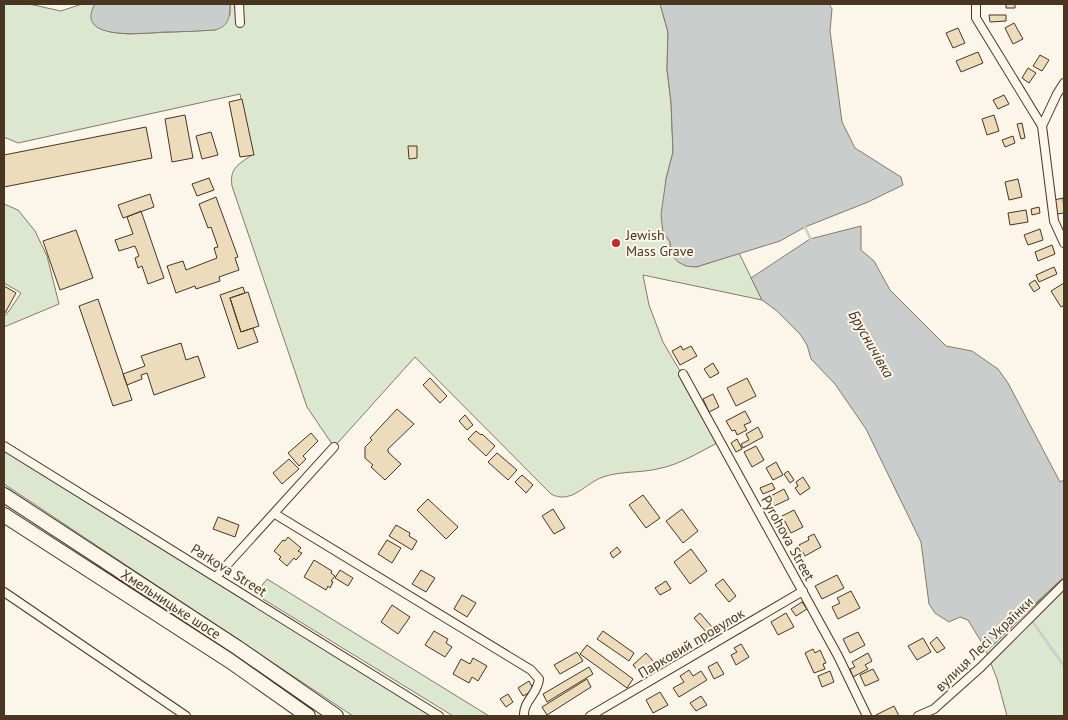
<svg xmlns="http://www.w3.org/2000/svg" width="1068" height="720" font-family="'PT Sans',sans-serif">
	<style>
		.green { fill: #dce7d0; stroke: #887966 }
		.water { fill: #c9cecd; stroke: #887966 }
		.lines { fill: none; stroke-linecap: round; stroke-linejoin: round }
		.stream { stroke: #c9cecd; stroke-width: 2.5 }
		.building { fill: #ecdcbc; stroke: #4a3520 }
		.minor-casing { stroke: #4a3520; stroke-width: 10 }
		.trunk-casing { stroke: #4a3520; stroke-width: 16 }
		.minor { stroke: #fbf6e9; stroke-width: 8 }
		.trunk { stroke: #fbf6e9; stroke-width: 14 }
		.poi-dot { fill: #c62828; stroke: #fbf6e9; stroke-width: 2 }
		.labels { text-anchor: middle; stroke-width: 4; stroke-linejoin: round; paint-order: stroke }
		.poi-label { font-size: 14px; fill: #4a3520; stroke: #fbf6e9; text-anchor: start }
		.street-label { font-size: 14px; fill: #4a3520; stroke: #fbf6e9 }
		.water-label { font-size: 15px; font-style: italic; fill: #4a3520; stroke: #fbf6e9 }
	</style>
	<rect width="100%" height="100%" fill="#fbf6e9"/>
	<path class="green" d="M4,4H29L61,11L82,4H98L110,32L128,34L215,30L230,15V4H660L668,32L667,69L671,102L673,152L666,179L663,232L670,242L671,254L696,267L739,253L762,300L643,275L649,305L663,342L721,441C701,451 680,465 657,469C640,473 620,471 603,477C585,483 572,505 551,494L415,357L334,447L307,407L232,186C229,167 240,164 253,154L240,94L18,143L4,137Z
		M4,204L18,210L35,231L47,256L59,304L4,327V317L9,311L21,293L4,283Z
		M4,446L439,716H353L4,484Z
		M1064,577V716H1007L997,679L985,648L989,649Z
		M267,579L489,716H453L263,599L260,588Z"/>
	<path class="water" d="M95,4H230C230,17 229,26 215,30C198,31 181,32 164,32C146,33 73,42 95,4Z
		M660,4H829L832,9L830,31L842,122L855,148L901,177L903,185L868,202L805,227L780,241L696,267L686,266L678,262L671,254L670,242L663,232L661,215L666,179L673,152L671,102L667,69L668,32Z
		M861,226V250L874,261L890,290L946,346L972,351L998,369L1008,383L1060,482L1064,480V577L1026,612L989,649L985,648L968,620L960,617L949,622L935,613L929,604L921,542L866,429L835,384L811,359L807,345L800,334L777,311L762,300L751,278L810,239Z"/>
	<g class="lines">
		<path class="stream" d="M804,225L811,240
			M1025,611L1064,666"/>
	</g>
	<path class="building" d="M1006,4H1015V8H1006Z
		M989,15H1006V21L990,22Z
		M1014,23L1023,39L1013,44L1005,28Z
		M958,28L965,43L953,48L946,33Z
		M978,52L983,63L961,72L956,61Z
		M1040,55L1049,60L1042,71L1033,66Z
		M1028,68L1036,73L1029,83L1022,78Z
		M1004,95L1009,104L998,109L993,100Z
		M242,99L254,155L240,157L229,102Z
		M185,115L193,158L172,162L165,119Z
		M994,115L999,131L987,135L982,119Z
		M1022,123L1025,138L1021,139L1017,124Z
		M146,127L152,158L4,187V155Z
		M211,132L218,155L202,159L196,136Z
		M1013,136L1015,143L1005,147L1002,140Z
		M408,146H417V158L409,159Z
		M209,178L214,190L197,196L192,184Z
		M1018,179L1022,197L1009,200L1005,182Z
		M150,194L154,207L123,218L118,205Z
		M216,197L238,257L235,258L239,270L219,277L220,281L196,289L195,286L176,293L167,266L183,261L186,270L217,258L214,248L218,247L211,227L208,228L199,204Z
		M1063,198L1064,213L1057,214L1054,200Z
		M1039,207L1040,213L1032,215L1031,209Z
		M1026,210L1028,222L1010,225L1008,213Z
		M141,211L164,278L148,284L142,266L138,268L135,258L139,256L135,246L119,251L115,240L133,234L127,217Z
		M1040,229L1043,240L1028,245L1024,235Z
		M76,230L93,278L60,290L43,241Z
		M1052,245L1055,254L1038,261L1035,252Z
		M1054,267L1057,274L1039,282L1036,275Z
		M1035,280L1040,288L1034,292L1029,284Z
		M1064,283V305L1061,307L1051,291Z
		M4,286L16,293L5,313H4Z
		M243,287L245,293L230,298L241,332L253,328L258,342L238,349L220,295Z
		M248,292L259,326L241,332L230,298Z
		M98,299L132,400L113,406L79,306Z
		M181,343L186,360L198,356L205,377L154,395L147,373L141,375L142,379L127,385L123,374L145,366L141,356Z
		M681,346L683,350L691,346L697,356L680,365L672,351Z
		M713,363L719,373L710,378L704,369Z
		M430,378L447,396L440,403L423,385Z
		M747,378L756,396L736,406L727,388Z
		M713,394L719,407L709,412L703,399Z
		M397,409L414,424L388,449V452L401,464L385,480L371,467L373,465L365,458V447L372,440L370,438Z
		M745,411L751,422L744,425L747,430L737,435L735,430L732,431L726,421Z
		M465,415L473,425L467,430L459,421Z
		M758,427L763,437L743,448L741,444L749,440L746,434Z
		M476,431L481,435L482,434L495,446L486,456L468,439Z
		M311,433L318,441L303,456L306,459L299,466L288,453Z
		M737,439L742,449L736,452L731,443Z
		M756,446L764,460L752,467L744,452Z
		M497,453L517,470L508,480L488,462Z
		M289,459L299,469L282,484L273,473Z
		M776,462L783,475L773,480L766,468Z
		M788,471L794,480L790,483L784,474Z
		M522,475L533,485L526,493L515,482Z
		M803,477L810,488L800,495L795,488L798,486L796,482Z
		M772,483L775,489L763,494L760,488Z
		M784,489L789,499L770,508L765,499Z
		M643,495L660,518L646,528L629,505Z
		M428,499L458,527L446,539L417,510Z
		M553,509L565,528L554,534L542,516Z
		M682,509L698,531L683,543L666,521Z
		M794,510L803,527L791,533L782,516Z
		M218,517L239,525L235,537L213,529Z
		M396,525L410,533L409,536L417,541L412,550L389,536Z
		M814,534L821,547L805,556L799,545L809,540L808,537Z
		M288,537L301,548L298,551L302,553L296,560L294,558L287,566L279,559L281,557L274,551L283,540L285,541Z
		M387,540L401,548L392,563L378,554Z
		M617,547L621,552L613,558L610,553Z
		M691,549L707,571L690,584L674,562Z
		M314,560L332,571L331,573L335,576L331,581L333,582L330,588L328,586L326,590L304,577Z
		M340,570L353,578L348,586L335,578Z
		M421,570L435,578L426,592L412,584Z
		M837,575L844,588L822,599L815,586Z
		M723,579L736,596L729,602L715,585Z
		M666,581L671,589L660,595L655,588Z
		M851,591L860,608L838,619L832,607L840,603L837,598Z
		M462,595L476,603L467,617L454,609Z
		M802,602L807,609L796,616L791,609Z
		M392,605L410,617L398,634L381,622Z
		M700,613L719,635L713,640L694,618Z
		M786,613L794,627L778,635L771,622Z
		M434,631L448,639L446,643L452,647L445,657L425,645Z
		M603,631L634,653L629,661L597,639Z
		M858,632L865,645L850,653L843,639Z
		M937,637L945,648L937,653L930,643Z
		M923,638L931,652L917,660L908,646Z
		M741,644L749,657L736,665L731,655L737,652L734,648Z
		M587,645L633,679L627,688L580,654Z
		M813,649L815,653L820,650L826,663L823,664L825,669L814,673L805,653Z
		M577,652L583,661L560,674L554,665Z
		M646,653L661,670L647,682L633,665Z
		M868,653L872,661L865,665L868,669L853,677L850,669L855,667L852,662Z
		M473,658L487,666L478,681L472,677L469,683L453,674L461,659L470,664Z
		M717,662L724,674L714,679L708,667Z
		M589,667L593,674L547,702L543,694Z
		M873,669L879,680L865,686L860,675Z
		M689,670L693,676L701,671L707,680L679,697L673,688L684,682L680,676Z
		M830,671L834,682L822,687L818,676Z
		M587,679L591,687L547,715L542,707Z
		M529,681L534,690L523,696L518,688Z
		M660,692L668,705L653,713L646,700Z
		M508,694L513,702L506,707L500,699Z
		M701,696L707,705L696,711L690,703Z
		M894,706L899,716H876V715Z"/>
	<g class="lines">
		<g class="minor-casing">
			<path id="minor" d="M239,4L240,23
				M976,4V18L1042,126
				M1064,83L1057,94L1042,126L1054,221L1064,243
				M683,374L838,656L867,716
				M4,446L439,716
				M275,514L531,670L539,679C538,694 523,701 524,716
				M216,577L334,447
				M4,592L186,716
				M590,716L803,591
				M918,716L934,709L981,667L1064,584"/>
		</g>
		<g class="trunk-casing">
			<path id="trunk" d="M4,495L238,648L336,716
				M4,515L230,661L308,716"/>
		</g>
		<use href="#minor" class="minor"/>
		<use href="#trunk" class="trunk"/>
	</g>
	<circle class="poi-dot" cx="616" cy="243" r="5"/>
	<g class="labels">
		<g class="poi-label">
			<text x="626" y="240">Jewish<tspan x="626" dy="16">Mass Grave</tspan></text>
		</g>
		<g class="street-label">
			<text transform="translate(788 538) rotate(61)" y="5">Pyrohova Street</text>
			<text transform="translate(229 570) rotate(32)" y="5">Parkova Street</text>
			<text transform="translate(171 604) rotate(33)" y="5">Хмельницьке шосе</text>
			<text transform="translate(691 643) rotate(-31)" y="5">Парковий провулок</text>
			<text transform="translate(984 644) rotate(-44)" y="5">вулиця Лесі Українки</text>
		</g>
		<g class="water-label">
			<text transform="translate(871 344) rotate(60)" y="5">Брусничівка</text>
		</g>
	</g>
	<rect width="1068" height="720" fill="none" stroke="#4a3520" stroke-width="10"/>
</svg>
